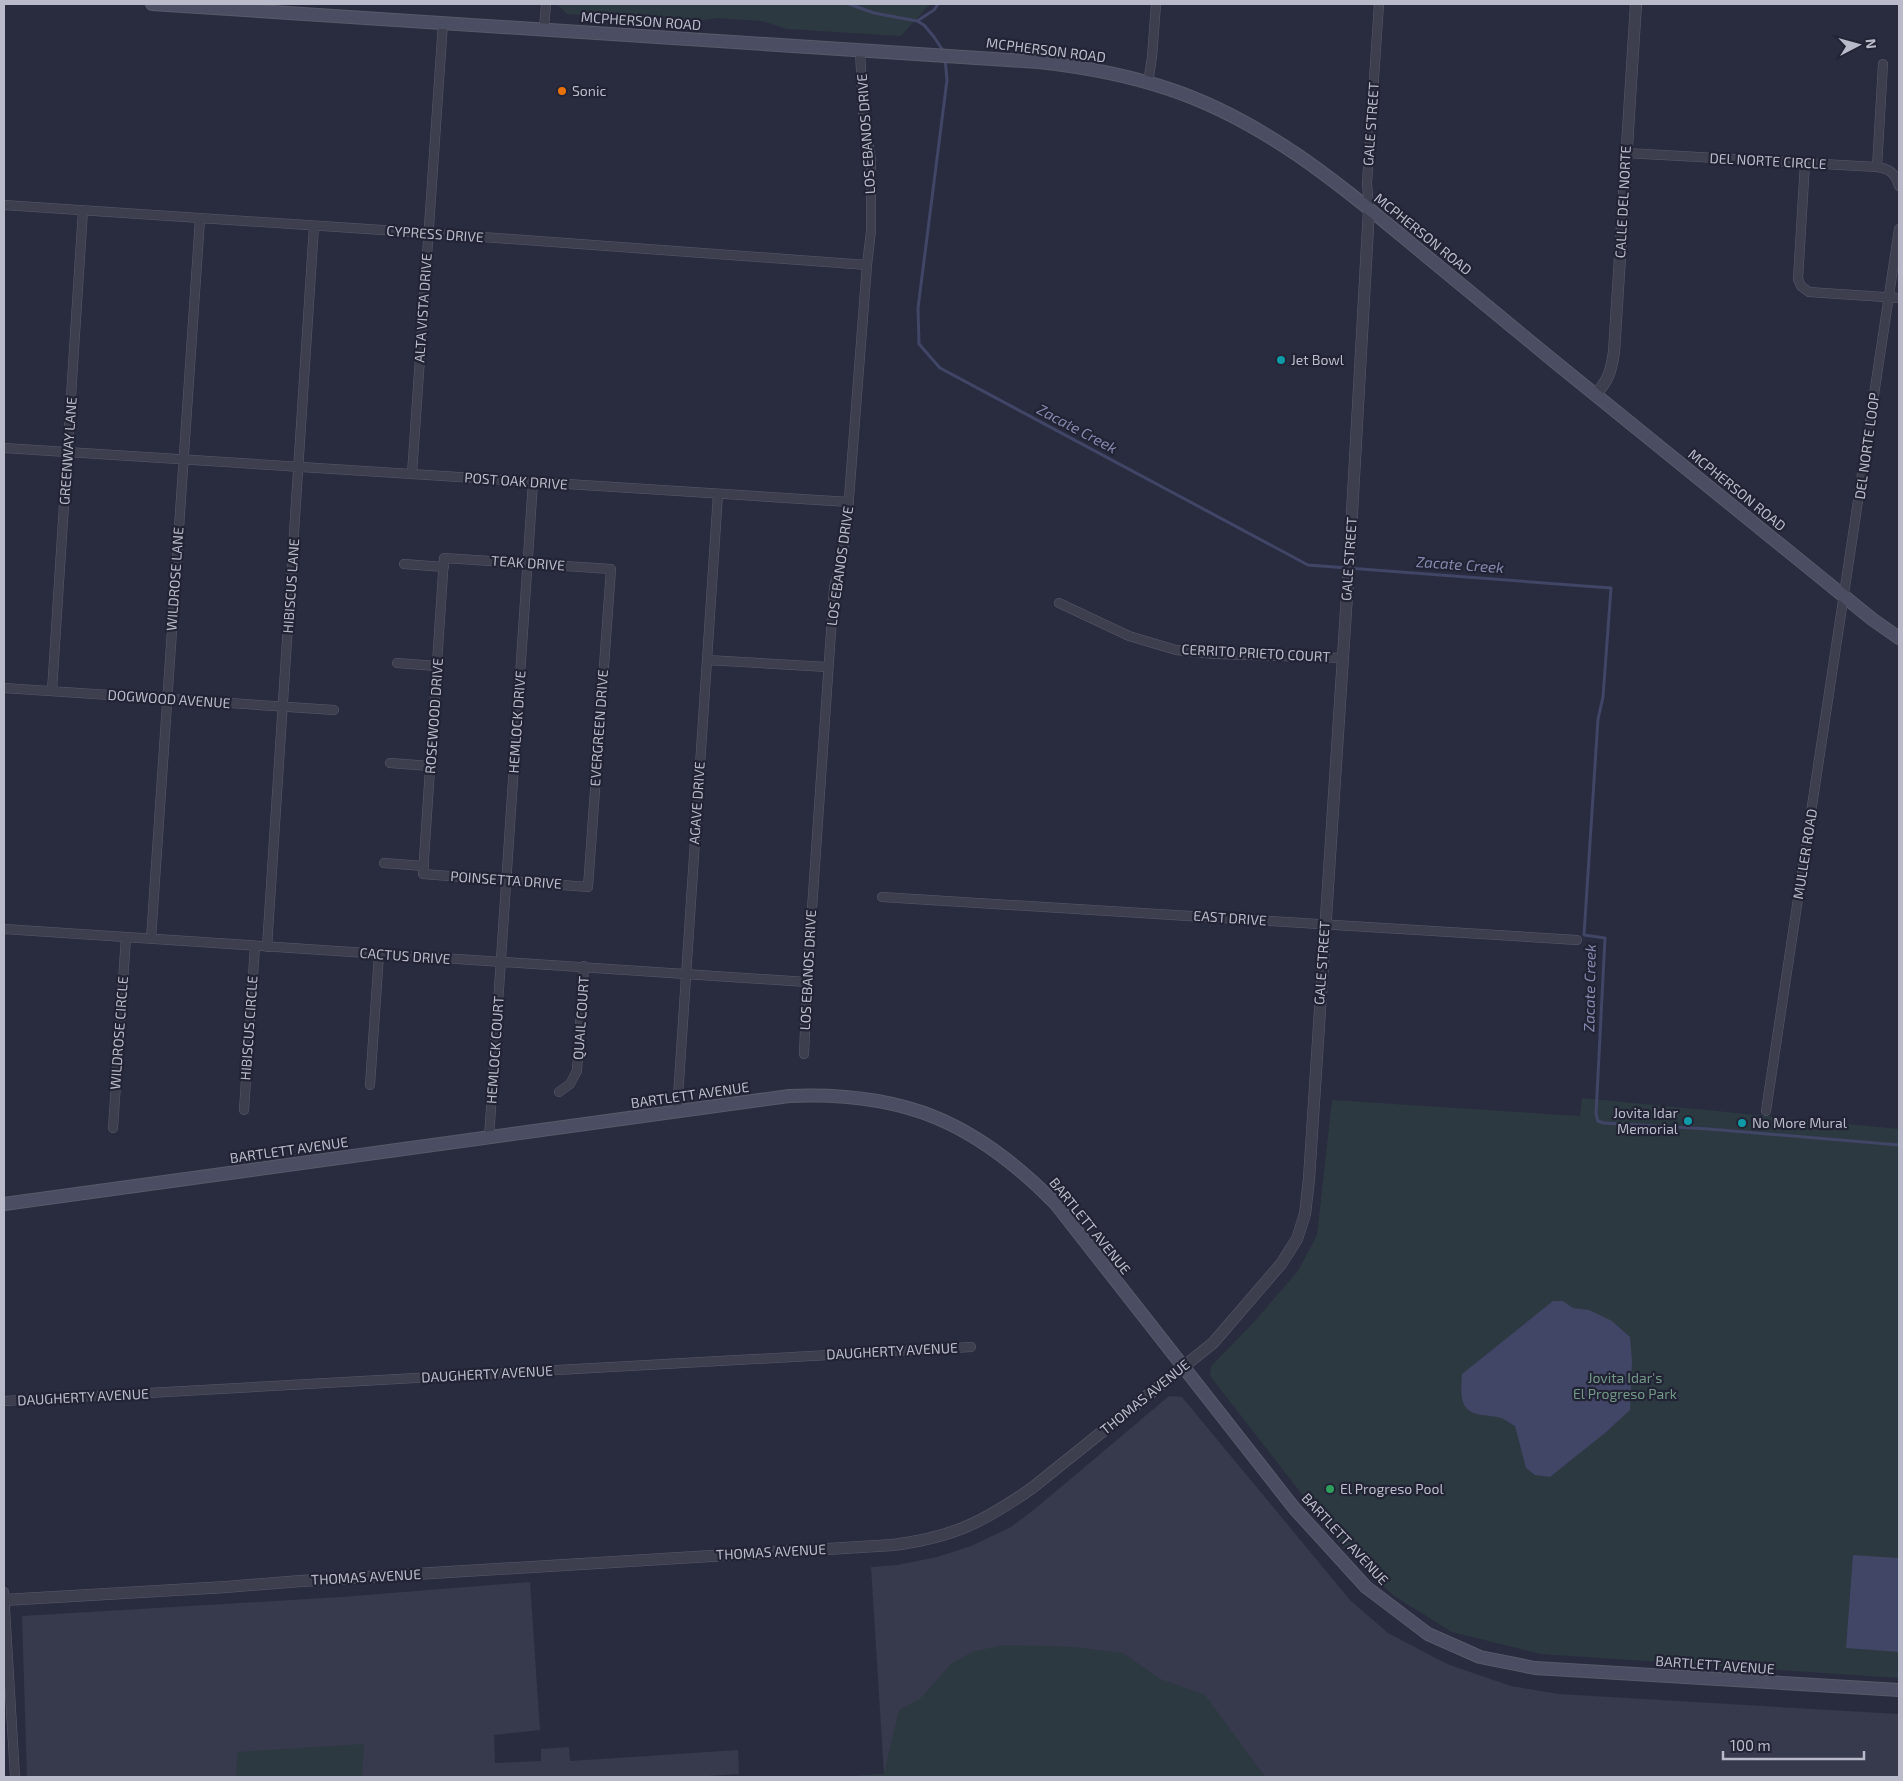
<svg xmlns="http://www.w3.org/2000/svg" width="1903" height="1781" font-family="'Exo 2',sans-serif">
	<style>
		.airport { fill: #37394c }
		.green { fill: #2c3941 }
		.water { fill: #414566 }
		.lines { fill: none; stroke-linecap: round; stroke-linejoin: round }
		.stream { stroke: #414566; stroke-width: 3 }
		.minor-casing { stroke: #585a6a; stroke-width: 10 }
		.tertiary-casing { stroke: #585a6a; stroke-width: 12 }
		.secondary-casing { stroke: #585a6a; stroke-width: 14 }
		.minor { stroke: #3d3f4f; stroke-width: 9 }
		.tertiary { stroke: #3d3f4f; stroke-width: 11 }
		.secondary { stroke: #4b4d62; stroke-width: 12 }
		.food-dot { fill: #e8710a; stroke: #222435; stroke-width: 2 }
		.culture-dot { fill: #0f9aa8; stroke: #222435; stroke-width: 2 }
		.leisure-dot { fill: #2e9e5b; stroke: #222435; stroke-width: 2 }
		.labels { text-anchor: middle; stroke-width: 4.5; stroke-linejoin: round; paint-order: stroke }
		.street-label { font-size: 14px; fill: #babbca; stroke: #222435 }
		.poi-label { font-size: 14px; fill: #babbca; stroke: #222435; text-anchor: start }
		.park-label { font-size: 14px; fill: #739887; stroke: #222435 }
		.water-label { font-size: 15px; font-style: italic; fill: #8589ae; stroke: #222435 }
	</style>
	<rect width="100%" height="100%" fill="#292c3f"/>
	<path class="airport" d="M1169,1396L1182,1397L1350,1600L1388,1633L1447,1664L1511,1686L1559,1694L1899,1714V1777H840L884,1774L871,1567L897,1565L937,1557L971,1546L1011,1527L1036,1508Z
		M530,1582L540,1730L494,1735L495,1763L541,1761V1749L569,1747L570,1761L738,1750L739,1774L692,1777H27L22,1616L341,1597Z"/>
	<path class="green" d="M557,4H930L901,36L787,29L762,21L717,18L692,22L567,14Z
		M1582,1098L1899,1129V1678L1541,1654L1452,1632L1394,1596L1343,1547L1210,1376L1211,1366L1253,1323L1298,1271L1317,1235L1332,1100L1580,1116Z
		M1005,1645L1073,1647L1123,1653L1160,1679L1205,1695L1265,1777H840L884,1774L899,1710L920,1699L952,1663L975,1651Z
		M364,1744L362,1777H236L238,1752Z"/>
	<path class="water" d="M1553,1301H1563L1573,1308L1589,1310L1612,1321L1630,1337L1632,1361L1630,1410L1605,1433L1550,1477L1535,1475L1526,1468L1515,1426C1511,1424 1506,1420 1501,1418C1495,1416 1488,1416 1481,1415C1458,1411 1461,1394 1462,1374Z
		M1853,1555L1899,1558V1652L1846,1648Z"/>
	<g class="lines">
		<path class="stream" d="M849,4L874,13L917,21L924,25L934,37L944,52
			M917,21L934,10L938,4
			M945,58L947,80L918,308L919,344L940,368L1308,565L1611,588L1603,697L1598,719L1584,935L1605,938L1596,1114L1598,1121L1604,1123L1709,1129L1899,1145"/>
		<g class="minor-casing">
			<path id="minor" d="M544,29L546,4
				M1148,83L1152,57L1156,4
				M1626,153L1877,167C1890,169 1895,173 1899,186
				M1805,163L1798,279L1801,286L1809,292L1899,298
				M1877,167L1883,64
				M4,205L428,233L867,265
				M1369,209L1367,183L1379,4
				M4,448L849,502
				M412,474L443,23
				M444,558L611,569L588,887L423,874Z
				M404,564L444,567
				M1059,603L1129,636L1176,650L1215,654L1342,658
				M707,660L827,667
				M397,663L437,666
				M4,688L334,710
				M52,691L83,210
				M390,763L430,766
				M384,863L424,866
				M882,897L1577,940
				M4,929L807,982
				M151,939L200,219
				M267,947L314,226
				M804,1054L807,982L834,588L846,537L867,265L871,231V160L863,112L860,50
				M370,1085L379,954
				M559,1092L570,1084L577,1071L584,966
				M244,1110L255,946
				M1766,1111L1899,229
				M677,1112L718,494
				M113,1128L126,937
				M489,1138L533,482
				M4,1401L971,1347
				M4,1592L15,1777"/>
		</g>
		<g class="tertiary-casing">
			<path id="tertiary" d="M1595,395C1609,380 1611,371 1614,352L1636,4
				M4,1600L226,1587L301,1581L893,1545C953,1537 982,1523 1032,1488L1213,1343L1281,1264L1297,1239L1305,1214L1309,1179L1350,549L1369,209"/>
		</g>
		<g class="secondary-casing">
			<path id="secondary" d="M152,4L1039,62C1084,67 1127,75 1169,89C1262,120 1339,183 1413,245C1460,284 1508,323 1555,362C1660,448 1766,533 1872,619L1899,638
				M4,1204L789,1096C904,1091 975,1122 1055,1203L1294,1508L1366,1587L1428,1634L1480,1657L1535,1668L1899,1690"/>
		</g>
		<use href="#minor" class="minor"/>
		<use href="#tertiary" class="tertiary"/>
		<use href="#secondary" class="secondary"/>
	</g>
	<circle class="food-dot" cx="562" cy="91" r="5"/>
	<g class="culture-dot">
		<circle cx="1281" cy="360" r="5"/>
		<circle cx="1688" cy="1121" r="5"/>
		<circle cx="1742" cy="1123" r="5"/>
	</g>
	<circle class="leisure-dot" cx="1330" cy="1489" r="5"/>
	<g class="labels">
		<g class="street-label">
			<text transform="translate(641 21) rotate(4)" y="5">MCPHERSON ROAD</text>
			<text transform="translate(1046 50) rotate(7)" y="5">MCPHERSON ROAD</text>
			<text transform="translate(1371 124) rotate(-86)" y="5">GALE STREET</text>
			<text transform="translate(866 134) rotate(-94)" y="5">LOS EBANOS DRIVE</text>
			<text transform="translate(1768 161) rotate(3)" y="5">DEL NORTE CIRCLE</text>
			<text transform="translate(1623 202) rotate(-87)" y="5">CALLE DEL NORTE</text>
			<text transform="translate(435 234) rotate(4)" y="5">CYPRESS DRIVE</text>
			<text transform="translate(1423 234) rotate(39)" y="5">MCPHERSON ROAD</text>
			<text transform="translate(423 308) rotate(-86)" y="5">ALTA VISTA DRIVE</text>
			<text transform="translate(1867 446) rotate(-82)" y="5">DEL NORTE LOOP</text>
			<text transform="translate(68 451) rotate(-86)" y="5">GREENWAY LANE</text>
			<text transform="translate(516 481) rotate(4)" y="5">POST OAK DRIVE</text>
			<text transform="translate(1737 490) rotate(39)" y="5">MCPHERSON ROAD</text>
			<text transform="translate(1349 559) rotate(-86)" y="5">GALE STREET</text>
			<text transform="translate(528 563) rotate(4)" y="5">TEAK DRIVE</text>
			<text transform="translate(840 566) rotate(-82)" y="5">LOS EBANOS DRIVE</text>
			<text transform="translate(175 579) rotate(-86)" y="5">WILDROSE LANE</text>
			<text transform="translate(291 586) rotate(-86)" y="5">HIBISCUS LANE</text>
			<text transform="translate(1256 653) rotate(3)" y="5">CERRITO PRIETO COURT</text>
			<text transform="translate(169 699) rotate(4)" y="5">DOGWOOD AVENUE</text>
			<text transform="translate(434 716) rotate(-86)" y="5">ROSEWOOD DRIVE</text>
			<text transform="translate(517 722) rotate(-86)" y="5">HEMLOCK DRIVE</text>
			<text transform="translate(599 728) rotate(-86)" y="5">EVERGREEN DRIVE</text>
			<text transform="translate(697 803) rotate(-86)" y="5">AGAVE DRIVE</text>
			<text transform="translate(1805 854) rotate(-81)" y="5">MULLER ROAD</text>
			<text transform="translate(506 880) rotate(4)" y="5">POINSETTA DRIVE</text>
			<text transform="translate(1230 918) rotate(4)" y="5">EAST DRIVE</text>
			<text transform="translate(405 956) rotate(4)" y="5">CACTUS DRIVE</text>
			<text transform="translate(1322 963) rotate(-86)" y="5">GALE STREET</text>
			<text transform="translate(808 970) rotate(-87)" y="5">LOS EBANOS DRIVE</text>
			<text transform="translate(581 1018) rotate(-86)" y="5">QUAIL COURT</text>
			<text transform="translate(249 1028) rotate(-86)" y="5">HIBISCUS CIRCLE</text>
			<text transform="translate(119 1033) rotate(-86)" y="5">WILDROSE CIRCLE</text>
			<text transform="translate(495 1050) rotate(-86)" y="5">HEMLOCK COURT</text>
			<text transform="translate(690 1095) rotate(-8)" y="5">BARTLETT AVENUE</text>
			<text transform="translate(289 1150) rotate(-8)" y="5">BARTLETT AVENUE</text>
			<text transform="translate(1090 1226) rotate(51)" y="5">BARTLETT AVENUE</text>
			<text transform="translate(892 1351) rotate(-3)" y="5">DAUGHERTY AVENUE</text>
			<text transform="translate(487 1374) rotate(-3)" y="5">DAUGHERTY AVENUE</text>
			<text transform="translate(83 1397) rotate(-3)" y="5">DAUGHERTY AVENUE</text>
			<text transform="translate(1145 1397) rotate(-39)" y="5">THOMAS AVENUE</text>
			<text transform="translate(1345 1539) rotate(47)" y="5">BARTLETT AVENUE</text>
			<text transform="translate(771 1552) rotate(-3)" y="5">THOMAS AVENUE</text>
			<text transform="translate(366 1577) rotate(-3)" y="5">THOMAS AVENUE</text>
			<text transform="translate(1715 1665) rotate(4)" y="5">BARTLETT AVENUE</text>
		</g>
		<g class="poi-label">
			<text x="572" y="96">Sonic</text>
			<text x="1291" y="365">Jet Bowl</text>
			<text x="1678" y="1118" text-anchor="end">Jovita Idar<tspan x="1678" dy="16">Memorial</tspan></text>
			<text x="1752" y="1128">No More Mural</text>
			<text x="1340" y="1494">El Progreso Pool</text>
		</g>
		<g class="park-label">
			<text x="1625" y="1383">Jovita Idar's<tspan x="1625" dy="16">El Progreso Park</tspan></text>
		</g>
		<g class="water-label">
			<text transform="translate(1077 429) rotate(28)" y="5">Zacate Creek</text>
			<text transform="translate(1460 565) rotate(4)" y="5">Zacate Creek</text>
			<text transform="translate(1590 988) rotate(-89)" y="5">Zacate Creek</text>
		</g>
	</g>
	<rect width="1903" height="1781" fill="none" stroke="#babbca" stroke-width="10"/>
	<g transform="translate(1858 45) rotate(84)" stroke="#222435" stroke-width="4" paint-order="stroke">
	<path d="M0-4L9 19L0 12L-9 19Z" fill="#babbca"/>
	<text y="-8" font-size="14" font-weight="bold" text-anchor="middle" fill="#babbca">N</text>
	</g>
	<path d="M1723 1751v8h141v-8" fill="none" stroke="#babbca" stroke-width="2.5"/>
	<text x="1730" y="1751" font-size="15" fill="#babbca" stroke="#222435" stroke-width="4" paint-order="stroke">100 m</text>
</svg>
